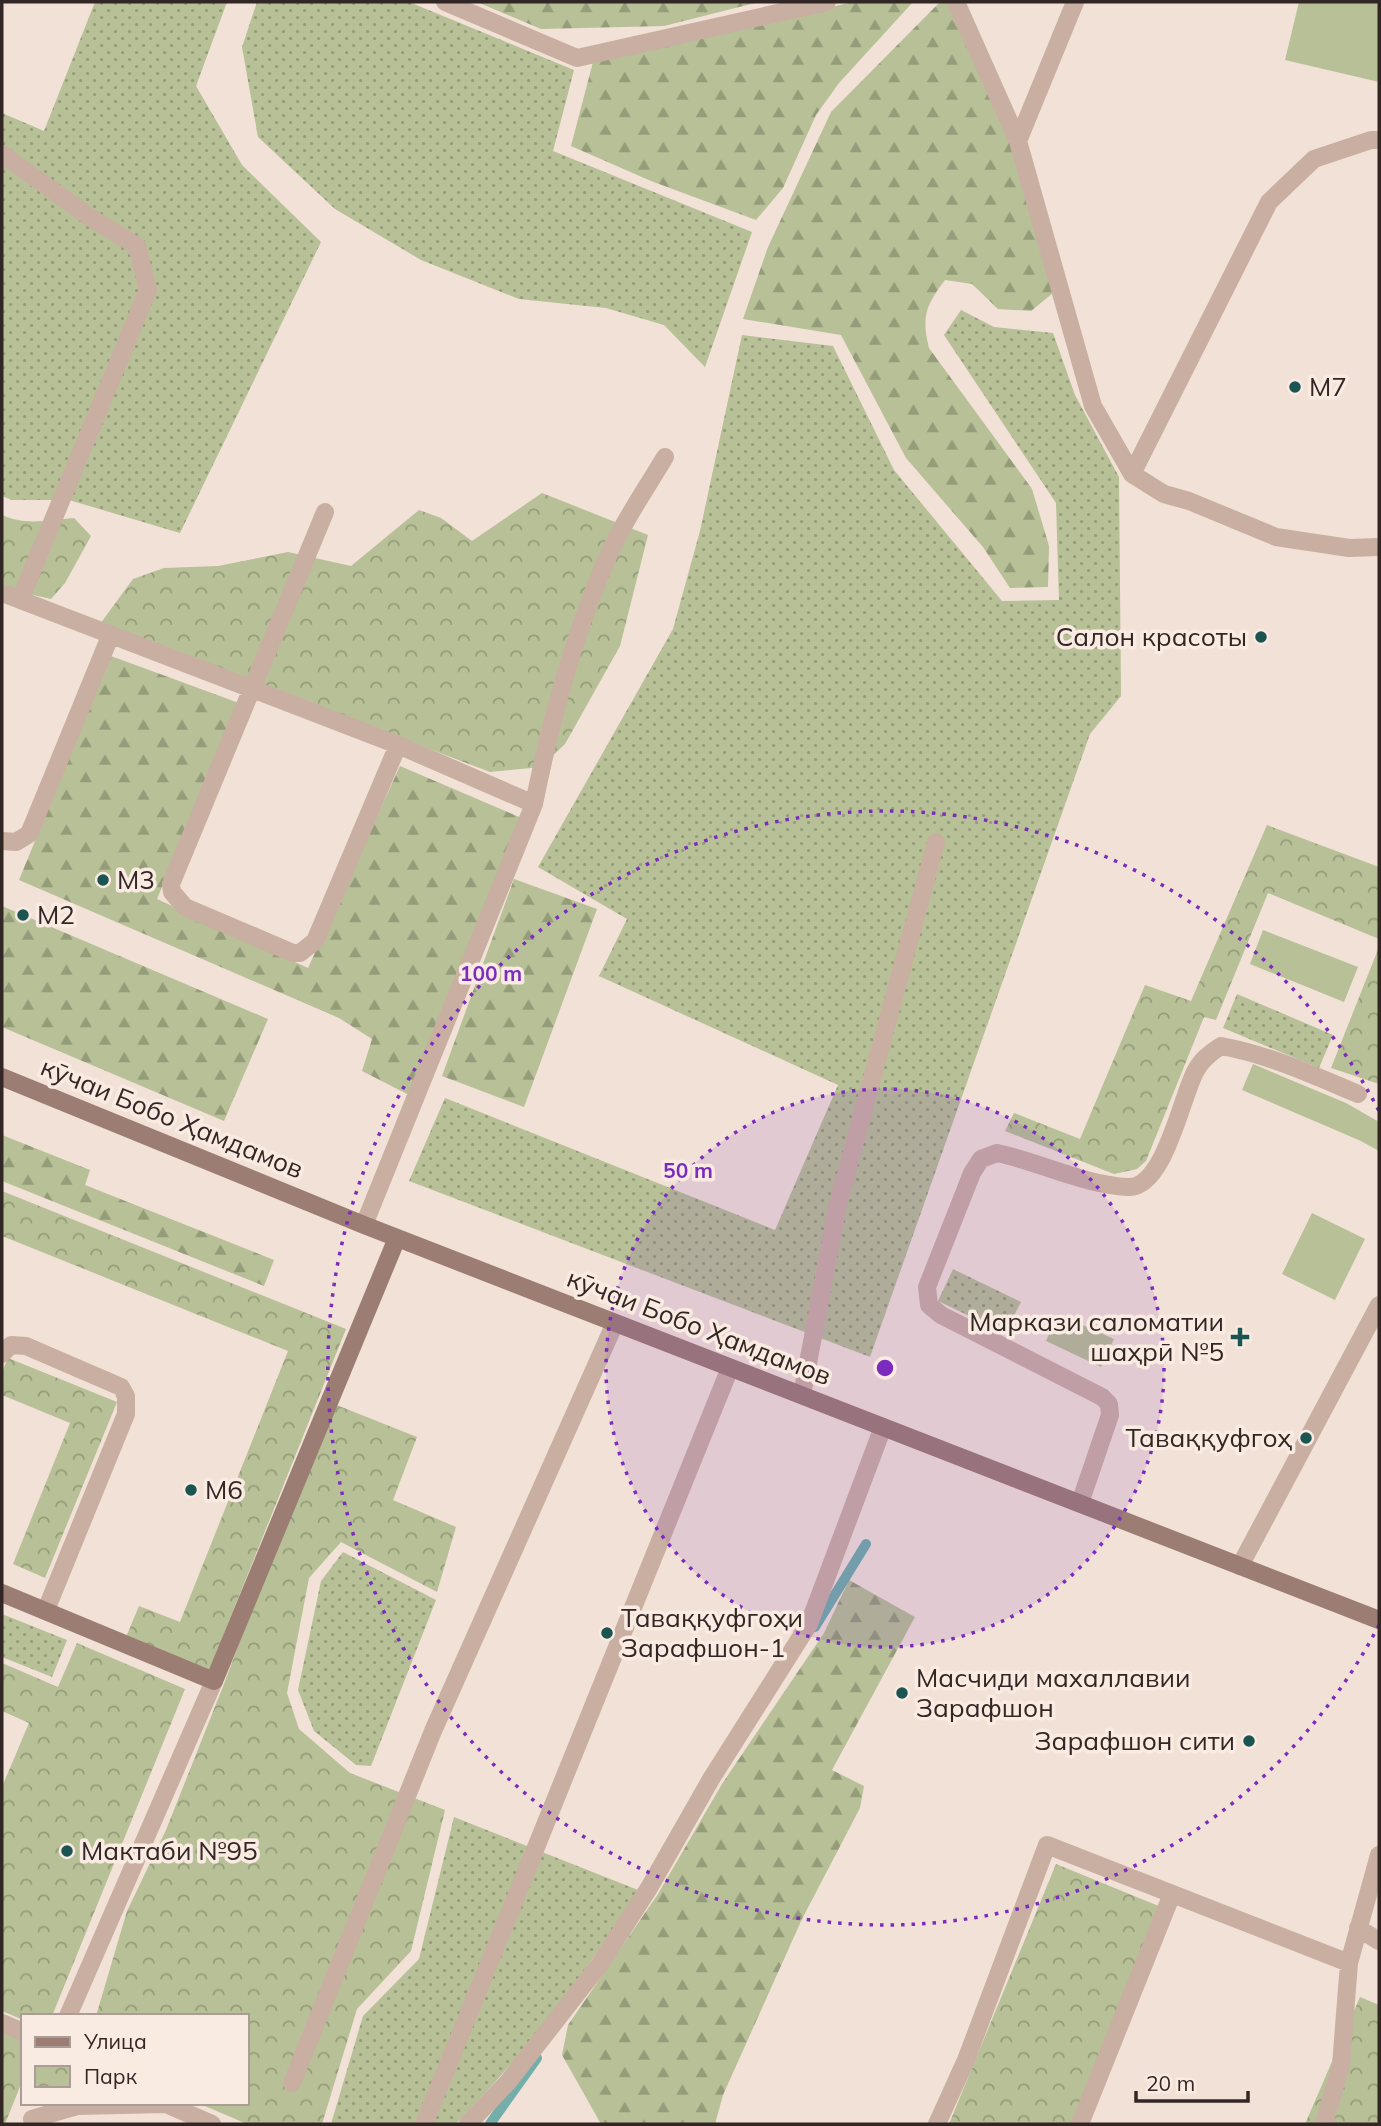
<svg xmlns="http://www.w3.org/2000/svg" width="1381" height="2126" font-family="Mulish,sans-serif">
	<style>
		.grass { fill: url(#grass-dots) }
		.forest { fill: url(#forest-firs) }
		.park { fill: url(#park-crowns) }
		.garden { fill: #b7c096 }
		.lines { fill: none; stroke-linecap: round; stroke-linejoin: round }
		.stream { stroke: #74aeaa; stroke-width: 10 }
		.lane { stroke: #c9afa2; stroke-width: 18 }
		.secondary { stroke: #9c7d73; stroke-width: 18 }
		.ring { fill: none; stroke: #7b2cbf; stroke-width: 3.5; stroke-dasharray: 3.5 7 }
		.poi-dot { fill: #1a5552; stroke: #f9ebe2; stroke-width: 2.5 }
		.labels { text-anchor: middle; stroke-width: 7; stroke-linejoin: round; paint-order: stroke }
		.poi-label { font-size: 26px; fill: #332725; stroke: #f9ebe2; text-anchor: start }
		.street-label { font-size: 26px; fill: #332725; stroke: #f9ebe2 }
		.centre { fill: #7b2cbf; stroke: #f9ebe2; stroke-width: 3.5 }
		.ring-label { font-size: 21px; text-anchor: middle; font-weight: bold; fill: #7b2cbf; stroke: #f9ebe2; stroke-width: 7; stroke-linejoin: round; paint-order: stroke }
	</style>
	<defs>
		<pattern id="grass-dots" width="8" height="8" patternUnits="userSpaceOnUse" patternTransform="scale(1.75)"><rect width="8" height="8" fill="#b7c096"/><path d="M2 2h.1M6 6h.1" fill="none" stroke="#959c7a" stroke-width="1.8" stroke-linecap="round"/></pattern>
		<pattern id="forest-firs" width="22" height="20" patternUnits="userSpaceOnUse" patternTransform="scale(1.75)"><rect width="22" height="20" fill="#b7c096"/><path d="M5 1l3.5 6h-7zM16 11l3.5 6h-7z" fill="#959c7a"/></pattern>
		<pattern id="park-crowns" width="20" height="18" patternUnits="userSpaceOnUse" patternTransform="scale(1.75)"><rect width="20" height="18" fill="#b7c096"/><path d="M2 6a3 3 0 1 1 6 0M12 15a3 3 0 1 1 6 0" fill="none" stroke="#959c7a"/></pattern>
	</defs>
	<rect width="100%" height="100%" fill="#f1e1d6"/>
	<path class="grass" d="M95,2H227L196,86L242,165L321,242L180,533L69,500H12L2,496V113L44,131Z
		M257,2H409L574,70L553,151L752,232L705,367L664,325L606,308L519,299L421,260L335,209L258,137L242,47Z
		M961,310L994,327L1053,333L1075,395L1119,477L1121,696L1090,734L870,1357L409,1181L445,1098L775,1230L838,1085L599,976L627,919L538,867L673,629L700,531L742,335L833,346L894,470L1002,601L1059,600L1056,503L944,335Z
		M1237,994L1333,1035L1319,1068L1223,1028Z
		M953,1269L1021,1302L1005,1333L938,1301Z
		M343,1552L436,1600L371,1766L356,1765L314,1731L298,1690L321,1581Z
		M2,1614L67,1640L52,1677L2,1657Z
		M454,1817L638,1890C585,1975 526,2052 456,2124H331L363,2016L419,1959Z"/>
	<path class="forest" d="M477,2H759L664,26L541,29Z
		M853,2H913L839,83L816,115L783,188L756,220L651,181L571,146L593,62Z
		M940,2H949L1013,141L1059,288L1031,311L998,309L972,284L945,280C926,305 921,317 929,348L1032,489L1049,546L1048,587L1010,588L983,547L906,458L841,335L743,319L768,247L831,112Z
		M111,656L239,703L157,899L308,968L400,766L524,819L417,1099L362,1071L372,1039L339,1018L19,880Z
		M514,879L597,909L524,1107L442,1076Z
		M2,906L268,1019L224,1121L2,1027Z
		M2,1135L90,1170L85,1185L274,1260L264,1286L2,1181Z
		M849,1580L915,1617L832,1770L864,1786L860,1808L802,1919L723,2095L715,2124H601L562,2055L568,2025L658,1894L722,1784L824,1633Z"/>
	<path class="park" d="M542,493L648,535L620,646L565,744L541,767L490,772L100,624L133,579L164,568L218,566L288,552L351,566L419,510L441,518L472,541Z
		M2,515C26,526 48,520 74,518L91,536L65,583L51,599L2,588Z
		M1267,825L1379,867V939L1268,893L1216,1020L1204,1017L1146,1161L1137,1169L1114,1174L1005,1131L1014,1113L1080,1139L1145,985L1191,1001Z
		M1379,947V1084L1331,1068Z
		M2,1191L346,1329L209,1671L126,1637L139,1606L180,1622L288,1351L2,1236Z
		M8,1358L117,1402L45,1578L13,1564L70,1423L2,1395V1372Z
		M329,1402L417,1437L393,1500L456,1527L437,1592L341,1542L309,1578L287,1693L299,1729L350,1773L445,1810L411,1951L357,2009L322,2124H247L198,2103H247V2016H96L127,1911L166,1830L224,1684Z
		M77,1643L185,1689L52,2016H23L21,2019L2,2011V1787L29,1723L2,1711V1663L58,1687Z
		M1056,1864L1161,1907L1071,2124H949Z
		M1360,1997L1379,2005V2124H1305Z
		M2,2028L23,2032V2079L5,2124H2Z"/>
	<path class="garden" d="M1299,2H1379V82L1285,60Z
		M1263,930L1358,967L1344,1002L1250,964Z
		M1253,1064L1346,1103L1379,1122V1151L1361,1141L1242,1090Z
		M1312,1213L1365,1239L1335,1300L1282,1274Z
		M1058,1314L1114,1339L1101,1367L1046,1341Z"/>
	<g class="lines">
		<path class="stream" d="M815,1627L866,1544
			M490,2124L537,2058"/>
		<path class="lane" d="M445,2L577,58L827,2
			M956,2L1018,141L1093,406L1132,474L1164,494L1189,501L1276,537L1349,548L1379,547
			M1018,141L1075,2
			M2,154L91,218L137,246L148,290L20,600
			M1132,474L1269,202L1314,159L1371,140H1379
			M325,512L171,884L172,892L185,907L293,953H300L315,941L398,745
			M2,593L398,745L534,804L364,1225
			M534,804C551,719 574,633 609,554C624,520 646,489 665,457
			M2,841L16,842L29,834L111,634
			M2,1354L11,1345L26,1346L121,1387L126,1396V1414L46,1610
			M802,1395L838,1204L936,842
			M1080,1503L1110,1415L1109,1404L1102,1397L941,1315L929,1305L927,1287L972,1173L981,1159L997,1153C1040,1162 1084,1185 1128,1187C1164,1189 1181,1099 1195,1072C1201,1060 1210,1053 1221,1046C1270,1055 1313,1075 1358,1094
			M1240,1566L1379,1305
			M1358,1928L1379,1941
			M68,2016L214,1681
			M2,2023L23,2032
			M292,2083L433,1731L615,1323
			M32,2119L77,2106L166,2104L212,2124
			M424,2124L730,1368
			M468,2124L508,2082L600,1964L649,1888L711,1779L809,1624L883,1427
			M937,2124L966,2060L1047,1845L1349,1963L1379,1855
			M1080,2124L1172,1894
			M1324,2124L1341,2065L1349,1963"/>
		<path class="secondary" d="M2,1077L364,1225L1379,1620
			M2,1593L214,1681L397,1238"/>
	</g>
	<circle cx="885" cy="1368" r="279" fill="#7b2cbf" fill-opacity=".12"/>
	<g class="ring">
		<circle cx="885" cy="1368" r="279"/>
		<path d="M1379 1625A557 557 0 1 1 1379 1111"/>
	</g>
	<g class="poi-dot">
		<circle cx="1295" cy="387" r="7"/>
		<circle cx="1261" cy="637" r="7"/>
		<circle cx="103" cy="880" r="7"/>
		<circle cx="23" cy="915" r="7"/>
		<path d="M1236.5 1326.5h7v7h7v7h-7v7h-7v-7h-7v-7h7z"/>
		<circle cx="1306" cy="1438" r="7"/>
		<circle cx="191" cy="1490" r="7"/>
		<circle cx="607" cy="1633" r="7"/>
		<circle cx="902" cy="1693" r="7"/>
		<circle cx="1249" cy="1741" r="7"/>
		<circle cx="67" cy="1851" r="7"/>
	</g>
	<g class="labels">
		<g class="poi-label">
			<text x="1309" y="396">М7</text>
			<text x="1247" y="646" text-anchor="end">Салон красоты</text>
			<text x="117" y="889">М3</text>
			<text x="37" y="924">М2</text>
			<text x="1224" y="1331" text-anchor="end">Маркази саломатии<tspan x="1224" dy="30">шаҳрӣ №5</tspan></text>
			<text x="1292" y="1447" text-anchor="end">Таваққуфгоҳ</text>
			<text x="205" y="1499">М6</text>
			<text x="621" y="1627">Таваққуфгоҳи<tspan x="621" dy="30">Зарафшон-1</tspan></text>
			<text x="916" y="1687">Масчиди махаллавии<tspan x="916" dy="30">Зарафшон</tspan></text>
			<text x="1235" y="1750" text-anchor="end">Зарафшон сити</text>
			<text x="81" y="1860">Mактаби №95</text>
		</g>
		<g class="street-label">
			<text transform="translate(172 1118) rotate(22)" y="9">кӯчаи Бобо Ҳамдамов</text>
			<text transform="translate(699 1327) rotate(21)" y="9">кӯчаи Бобо Ҳамдамов</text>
		</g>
	</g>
	<circle cx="885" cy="1368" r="10" class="centre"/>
	<g class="ring-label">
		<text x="491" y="981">100 m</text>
		<text x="688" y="1178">50 m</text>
	</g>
	<rect width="1381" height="2126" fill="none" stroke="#332725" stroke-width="7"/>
	<rect x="21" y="2014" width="228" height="91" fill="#f9ebe2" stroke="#aa9d96" stroke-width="2"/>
	<rect x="35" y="2037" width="35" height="10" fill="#9c7d73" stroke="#aa9d96" stroke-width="2"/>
	<text x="84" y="2049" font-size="21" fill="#332725">Улица</text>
	<rect x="35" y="2066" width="35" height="21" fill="url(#park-crowns)" stroke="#aa9d96" stroke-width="2"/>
	<text x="84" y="2084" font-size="21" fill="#332725">Парк</text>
	<path d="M1136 2091v10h112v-10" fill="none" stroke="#332725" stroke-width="3.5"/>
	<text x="1146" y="2091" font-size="21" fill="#332725" stroke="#f9ebe2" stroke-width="5" paint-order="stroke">20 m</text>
</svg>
